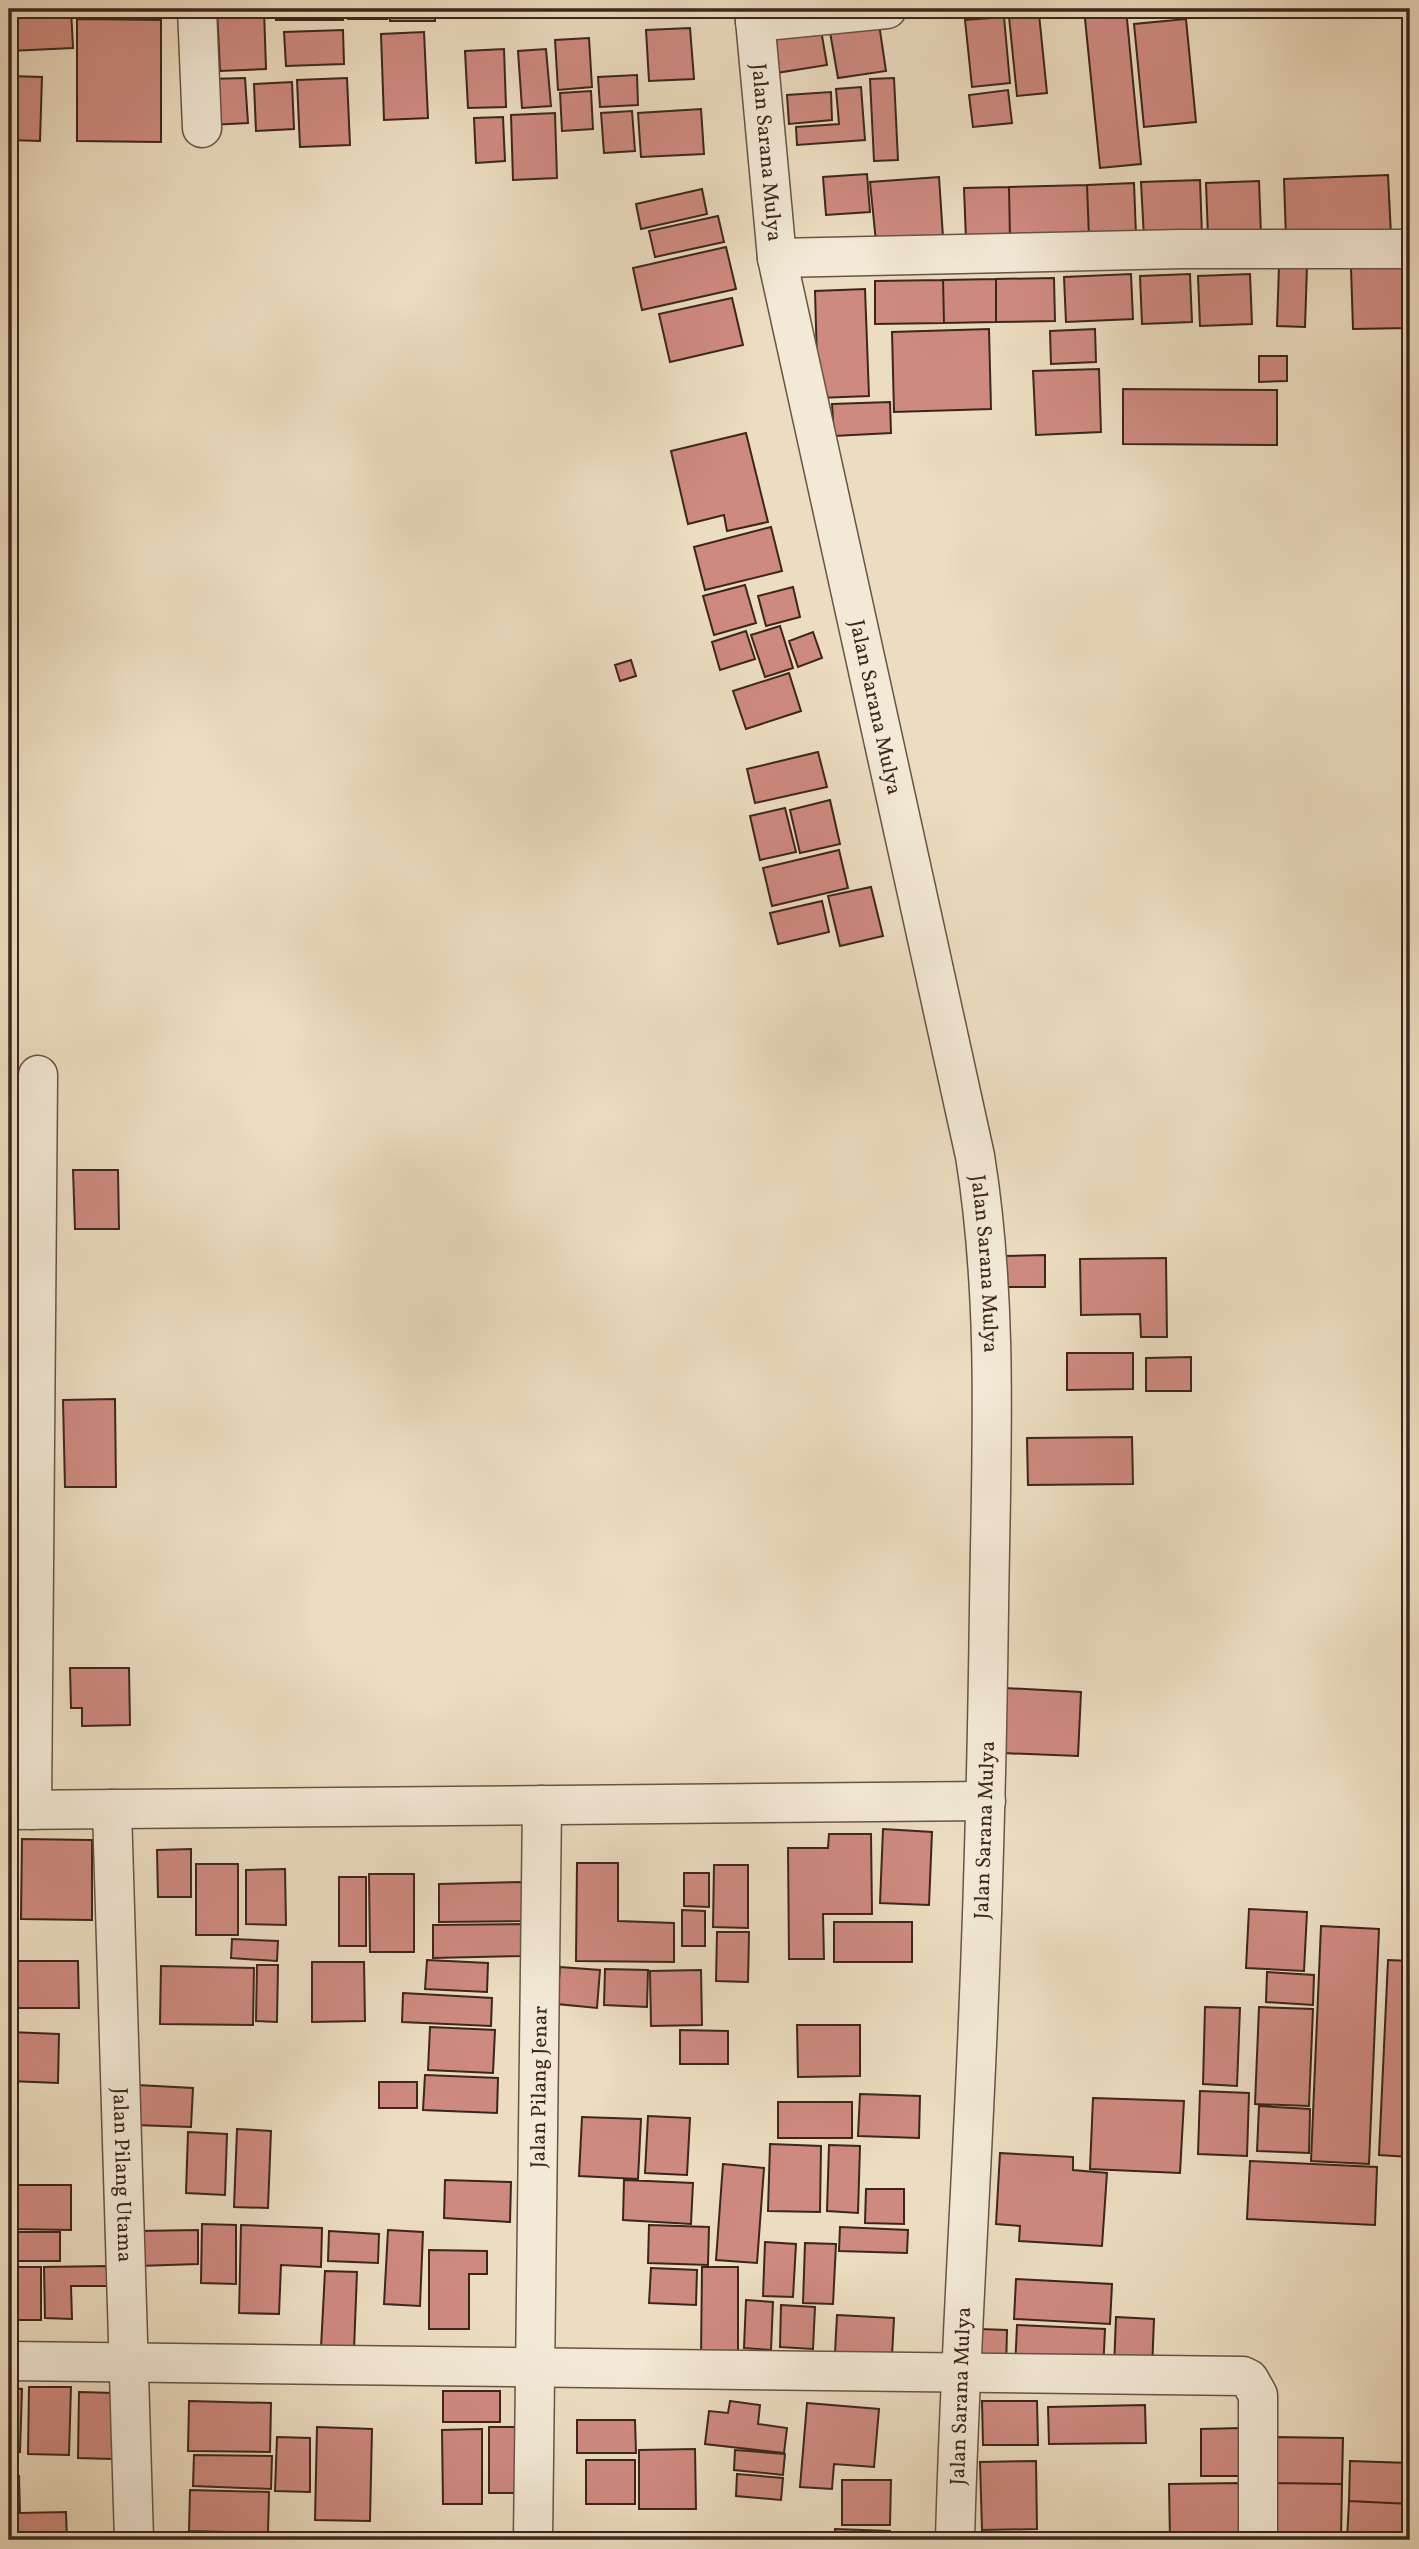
<svg xmlns="http://www.w3.org/2000/svg" width="1419" height="2549" font-family="Vollkorn,serif">
	<style>
		.building { fill: #cf8a80; stroke: #3c261c; stroke-width: 2 }
		.lines { fill: none; stroke-linecap: round; stroke-linejoin: round }
		.minor-casing { stroke: #685445; stroke-width: 41 }
		.minor { stroke: #f3e9d6; stroke-width: 38 }
		.labels { text-anchor: middle; stroke-width: 5; stroke-linejoin: round; paint-order: stroke }
		.street-label { font-size: 21px; fill: #3c261c; stroke: #f3e9d6 }
	</style>
	<rect width="100%" height="100%" fill="#ecddc0"/>
	<filter id="stains"><feTurbulence type="fractalNoise" baseFrequency=".00286" numOctaves="4"/><feColorMatrix values="0 0 0 0 .2 0 0 0 0 .09 0 0 0 0 .02 0 0 0 .5 -.17"/></filter>
	<radialGradient id="worn" r=".72"><stop offset=".6" stop-color="#630" stop-opacity="0"/><stop offset="1" stop-color="#630" stop-opacity=".3"/></radialGradient>
	<path class="building" d="M71,9L73,48L9,51V10Z
		M74,9H179L180,14H75Z
		M217,9H264L266,69L220,71Z
		M276,9H343V20H276Z
		M348,9H387V19H348Z
		M390,9H435V21H390Z
		M482,9H518L519,16L483,18Z
		M635,9H707L635,12Z
		M1084,9H1126L1141,164L1100,168Z
		M1039,14L1047,93L1017,96L1009,17Z
		M1004,17L1010,83L972,87L965,20Z
		M77,19L161,20V142L77,141Z
		M1186,19L1196,122L1144,127L1134,24Z
		M879,24L886,71L838,78L830,32Z
		M690,28L694,79L649,81L646,30Z
		M343,30L344,64L286,66L284,32Z
		M821,30L827,65L770,74L764,38Z
		M424,32L428,118L384,120L381,34Z
		M589,38L592,87L558,90L555,40Z
		M504,49L506,107L468,108L465,51Z
		M546,49L551,106L522,108L518,51Z
		M637,75L638,105L600,107L598,77Z
		M9,76L42,77L40,141L9,140Z
		M245,78L248,123L210,125L208,79Z
		M347,78L350,145L300,147L297,80Z
		M894,78L898,160L874,161L870,79Z
		M292,82L294,129L256,131L254,84Z
		M861,87L865,140L797,145L796,127L839,124L836,89Z
		M1008,90L1012,123L973,127L969,95Z
		M591,91L593,129L562,131L560,93Z
		M831,92L832,120L789,124L787,95Z
		M701,109L704,154L641,157L638,113Z
		M632,111L635,151L604,153L601,113Z
		M555,113L557,178L513,180L511,115Z
		M503,117L505,161L476,163L474,118Z
		M867,174L870,212L826,215L823,177Z
		M1388,175L1391,235L1286,239L1284,179Z
		M939,177L943,237L876,242L870,182Z
		M1200,180L1202,235L1144,238L1141,182Z
		M1259,181L1261,234L1208,237L1206,183Z
		M1134,183L1136,236L1089,237L1087,185Z
		M1087,185L1089,237L1010,239L1009,187Z
		M1009,187L1010,239L966,240L964,188Z
		M702,189L707,214L641,229L636,204Z
		M718,216L724,242L655,257L649,231Z
		M726,247L736,289L642,310L633,268Z
		M1279,266H1307L1305,327L1277,326Z
		M1410,267V328L1353,329L1351,268Z
		M1131,274L1133,319L1066,322L1064,277Z
		M1190,274L1192,322L1142,324L1140,276Z
		M1250,274L1252,324L1200,326L1198,276Z
		M1054,278L1055,321L996,322V279Z
		M996,279V322L944,323L943,280Z
		M943,280L944,323L875,324V281Z
		M865,289L869,396L818,398L815,291Z
		M732,298L743,345L670,362L659,314Z
		M989,329L991,409L894,412L892,332Z
		M1095,329L1096,362L1051,364L1050,331Z
		M1259,356H1287V381L1259,382Z
		M1099,369L1101,432L1036,435L1033,371Z
		M1123,389L1277,390V445L1123,444Z
		M890,402L891,433L834,436L832,404Z
		M746,433L768,522L727,531L724,515L688,524L671,451Z
		M771,527L782,571L705,590L694,547Z
		M745,585L756,623L714,635L703,596Z
		M793,587L800,617L766,626L758,596Z
		M780,626L793,668L765,677L751,635Z
		M746,631L755,659L720,670L712,642Z
		M813,632L822,658L798,667L789,641Z
		M631,660L636,676L620,681L615,665Z
		M789,673L801,711L746,729L733,691Z
		M818,752L827,787L755,803L747,769Z
		M830,800L840,844L800,853L790,810Z
		M785,808L796,852L760,860L750,816Z
		M839,850L848,888L772,906L763,868Z
		M871,887L883,936L840,946L828,896Z
		M822,901L829,932L778,944L770,913Z
		M73,1170H118L119,1229H75Z
		M9,1176H20L21,1215H9Z
		M9,1221H19L20,1272H9Z
		M1045,1255V1287H1003L1002,1256Z
		M1166,1258L1167,1337H1141L1140,1314L1081,1315L1080,1259Z
		M1067,1353H1133V1389L1067,1390Z
		M1191,1357V1391H1146V1358Z
		M9,1365H18L19,1407H9Z
		M115,1399L116,1487H65L63,1400Z
		M1132,1437L1133,1484L1028,1485L1027,1438Z
		M9,1441H23V1491H9Z
		M9,1491H23L25,1601H9Z
		M9,1601H25L27,1713H9Z
		M70,1668H129L130,1725L82,1726V1708H71Z
		M1005,1688L1081,1692L1078,1756L1002,1753Z
		M9,1713H27L28,1796L9,1797Z
		M883,1829L932,1832L929,1905L880,1903Z
		M829,1834H871L872,1914H823L824,1959H789L788,1848H828Z
		M22,1839L92,1840V1920L21,1919Z
		M191,1849V1897H158L157,1850Z
		M577,1863H618V1921L674,1923V1962L576,1961Z
		M196,1864H238V1935H196Z
		M714,1865H748V1928L713,1927Z
		M285,1869L286,1925L246,1924V1870Z
		M684,1873H709V1907L684,1906Z
		M369,1874H414V1952H370Z
		M339,1877H366V1946H339Z
		M523,1882L524,1921L439,1922V1884Z
		M1249,1909L1307,1912L1304,1971L1246,1968Z
		M682,1910L705,1911V1946H682Z
		M834,1922H912V1962H834Z
		M524,1924L525,1956L433,1958V1925Z
		M1321,1926L1379,1929L1369,2164L1311,2161Z
		M717,1932H749L748,1982L716,1981Z
		M232,1939L278,1941L277,1961L231,1958Z
		M427,1960L488,1963L487,1992L425,1989Z
		M1388,1960L1410,1961V2157L1379,2155Z
		M9,1961H78L79,2008H9Z
		M312,1962H364L365,2021L312,2022Z
		M257,1965H278L277,2022L256,2021Z
		M161,1966L254,1968L253,2025L160,2024Z
		M560,1967L600,1970L597,2008L557,2004Z
		M605,1969L648,1970L647,2007L604,2005Z
		M701,1970L702,2025L651,2026L650,1971Z
		M1267,1972L1314,1975L1313,2005L1266,2002Z
		M403,1993L492,1998L491,2026L402,2022Z
		M1205,2007L1240,2008L1237,2086L1203,2084Z
		M1259,2007L1313,2009L1309,2106L1255,2104Z
		M797,2025H860V2076L798,2077Z
		M430,2027L495,2030L493,2073L428,2070Z
		M680,2030L728,2031V2064H680Z
		M9,2032L59,2034L58,2083L9,2081Z
		M425,2075L498,2078L497,2113L423,2110Z
		M379,2082H417V2108H379Z
		M137,2085L193,2088L191,2127L135,2125Z
		M1200,2091L1249,2093L1247,2156L1198,2154Z
		M860,2094L920,2096L919,2138L858,2136Z
		M1093,2098L1184,2101L1180,2173L1090,2169Z
		M778,2102H852V2138H778Z
		M1259,2106L1310,2109L1309,2153L1257,2151Z
		M648,2116L690,2118L687,2175L645,2173Z
		M582,2117L641,2119L638,2179L579,2176Z
		M237,2129L271,2131L268,2208L234,2207Z
		M188,2132L227,2134L225,2195L186,2193Z
		M770,2144L821,2146L820,2212L768,2211Z
		M829,2145L860,2146L858,2213L827,2211Z
		M1000,2153L1073,2157V2170L1107,2173L1102,2246L1019,2241L1020,2226L996,2224Z
		M1250,2161L1377,2167L1375,2225L1247,2219Z
		M723,2164L764,2168L757,2263L716,2260Z
		M1409,2168H1410V2232H1406Z
		M445,2180L511,2182L510,2222L444,2218Z
		M624,2180L693,2183L691,2224L623,2220Z
		M9,2185H71V2230L9,2229Z
		M866,2189H904V2224L865,2223Z
		M202,2224L236,2225V2284L201,2283Z
		M241,2225L322,2228L321,2267L281,2265L279,2314L239,2313Z
		M649,2225L709,2227L708,2265L648,2263Z
		M840,2227L908,2230L907,2253L839,2251Z
		M198,2230V2264L138,2266V2231Z
		M388,2230L423,2232L420,2306L384,2304Z
		M329,2231L379,2234L378,2263L328,2261Z
		M9,2232H60V2261H9Z
		M765,2242L796,2244L793,2297L763,2296Z
		M805,2243L836,2244L833,2304L803,2303Z
		M429,2250L487,2251V2274H469V2329H429Z
		M108,2266V2286H71L72,2319L45,2318L44,2267Z
		M9,2267H41V2320H9Z
		M702,2267H738V2357H701Z
		M651,2268L697,2270L696,2305L649,2303Z
		M325,2271L357,2272L354,2350L321,2348Z
		M1016,2279L1112,2284L1110,2324L1014,2319Z
		M746,2300L773,2302L771,2350L744,2348Z
		M781,2305L815,2307L813,2349L780,2347Z
		M837,2315L894,2318L892,2356L835,2353Z
		M1116,2317L1154,2319L1152,2370L1114,2368Z
		M1017,2325L1105,2329L1103,2372L1015,2368Z
		M979,2329L1007,2330L1006,2370L978,2369Z
		M29,2387H71L69,2455L28,2454Z
		M9,2388L22,2389L20,2452H9Z
		M443,2391H500V2422H443Z
		M79,2392L114,2393L112,2459L78,2458Z
		M189,2401L271,2403L270,2452L188,2451Z
		M730,2401L760,2405L758,2424L787,2428L784,2453L705,2444L709,2411L728,2413Z
		M982,2401H1037L1038,2445H983Z
		M807,2403L879,2409L874,2467L834,2464L832,2489L800,2487Z
		M1145,2405L1146,2443L1049,2444L1048,2407Z
		M577,2420H635L636,2453H577Z
		M317,2427L372,2429L370,2521L315,2520Z
		M489,2427H517V2493H489Z
		M1241,2428V2476H1201V2429Z
		M482,2429V2504H443L442,2430Z
		M277,2437L310,2438V2492L275,2491Z
		M1273,2437L1343,2438L1342,2484L1273,2483Z
		M695,2449L696,2509H639V2450Z
		M735,2450L785,2454L783,2475L734,2470Z
		M194,2455L272,2456L271,2489L193,2486Z
		M586,2460H635V2504H586Z
		M1036,2461L1037,2529L982,2530L980,2462Z
		M1350,2461L1410,2463V2504L1349,2501Z
		M737,2474L783,2478L781,2500L736,2496Z
		M19,2476L20,2513L66,2512L67,2540H9V2477Z
		M842,2480H891L890,2525H842Z
		M1240,2483L1241,2540H1170L1169,2484Z
		M1273,2483L1342,2484L1341,2539L1272,2538Z
		M190,2490L269,2492L268,2533L189,2531Z
		M1349,2501L1410,2504V2540H1347Z
		M835,2529L890,2531L889,2540H835Z
		M1272,2538L1341,2539V2540H1272Z"/>
	<g class="lines">
		<g class="minor-casing">
			<g id="minor">
				<path d="M197,9L202,128"/>
				<path id="s1" d="M754,9L777,258L975,1156C999,1304 991,1457 989,1608C987,1761 983,1914 976,2067C969,2225 959,2382 955,2540"/>
				<path d="M755,22L887,9"/>
				<path d="M777,258L1182,249H1410"/>
				<path id="s2" d="M112,1809L134,2540"/>
				<path d="M9,1810L986,1801"/>
				<path d="M32,1810L38,1075"/>
				<path d="M9,2361L1243,2376L1249,2379L1258,2395V2540"/>
				<path id="s3" d="M533,2540L542,1805"/>
			</g>
		</g>
		<use href="#minor" class="minor"/>
	</g>
	<g class="labels">
		<g class="street-label">
			<text dy="7" stroke="none"><textPath href="#s1" startOffset="144">Jalan Sarana Mulya</textPath></text>
			<text dy="7" stroke="none"><textPath href="#s1" startOffset="710">Jalan Sarana Mulya</textPath></text>
			<text dy="7" stroke="none"><textPath href="#s1" startOffset="1278">Jalan Sarana Mulya</textPath></text>
			<text transform="translate(984 1830) rotate(-88)" y="7">Jalan Sarana Mulya</text>
			<text dy="7" stroke="none"><textPath href="#s3" startOffset="453">Jalan Pilang Jenar</textPath></text>
			<text dy="7" stroke="none"><textPath href="#s2" startOffset="366">Jalan Pilang Utama</textPath></text>
			<text transform="translate(960 2396) rotate(-88)" y="7">Jalan Sarana Mulya</text>
		</g>
	</g>
	<rect width="1419" height="2549" fill="none" stroke="#ecddc0" stroke-width="35"/>
	<rect x="10" y="10" width="1398" height="2528" fill="none" stroke="#3c261c" stroke-width="3.5"/>
	<rect x="18" y="18" width="1384" height="2514" fill="none" stroke="#3c261c" stroke-width="2"/>
	<rect width="100%" height="100%" filter="url(#stains)"/>
	<rect width="100%" height="100%" fill="url(#worn)"/>
</svg>
